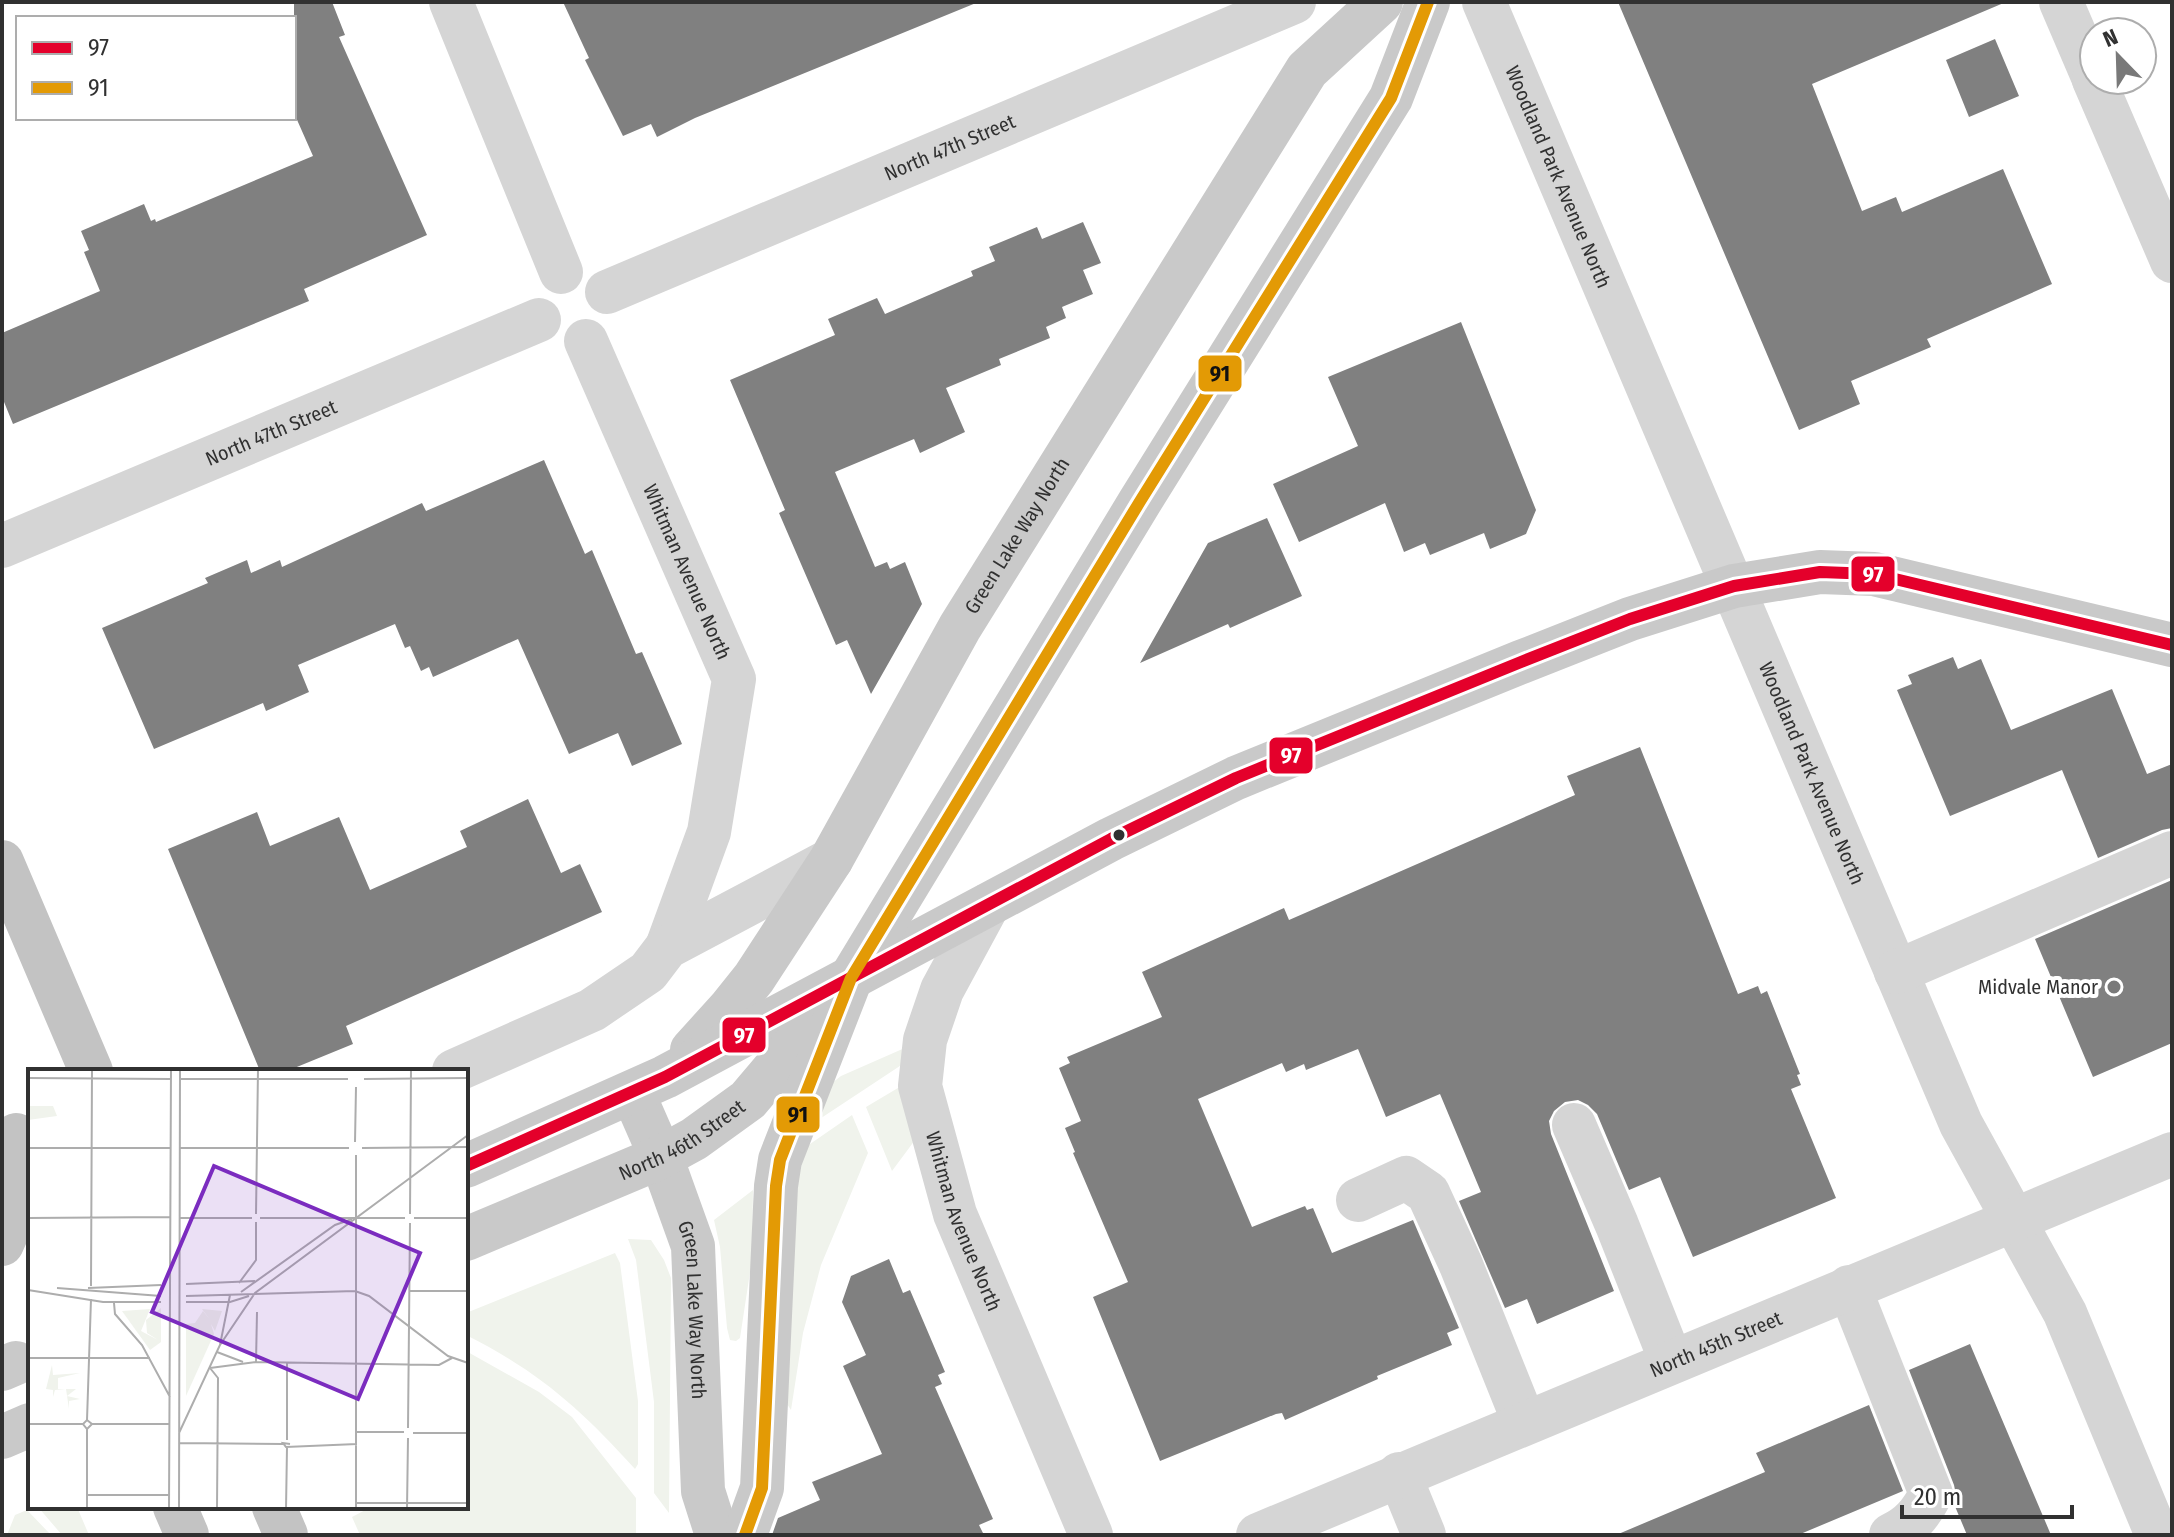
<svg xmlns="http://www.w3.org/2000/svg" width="2174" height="1537" font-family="'Fira Sans Condensed',sans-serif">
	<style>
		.green { fill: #f0f3ec }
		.building { fill: #808080 }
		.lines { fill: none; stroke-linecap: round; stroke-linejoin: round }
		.minor { stroke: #d5d5d5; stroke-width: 44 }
		.major { stroke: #c9c9c9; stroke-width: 44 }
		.highway { stroke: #c3c3c3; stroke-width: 44 }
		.bus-1-casing { stroke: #fff; stroke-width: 18 }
		.bus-2-casing { stroke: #fff; stroke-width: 18 }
		.bus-1 { stroke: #e4002b; stroke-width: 12 }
		.bus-2 { stroke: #e39a05; stroke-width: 12 }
		.bus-dot { fill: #313131; stroke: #fff; stroke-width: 3 }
		.poi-dot { fill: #797979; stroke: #fff; stroke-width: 3 }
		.labels { text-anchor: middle; stroke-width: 8; stroke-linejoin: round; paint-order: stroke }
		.street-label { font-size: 20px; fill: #313131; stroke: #fff }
		.poi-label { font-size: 20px; fill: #313131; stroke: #fff; text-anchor: end }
		.inset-road { fill: none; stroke: #adadad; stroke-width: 2 }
		.view { fill: #7b2cbf; fill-opacity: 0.15; stroke: #7b2cbf; stroke-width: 4 }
		.inset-edge { fill: none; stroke: #313131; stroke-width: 4 }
		.line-badge { stroke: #fff; stroke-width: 3 }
		.badge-label { font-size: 22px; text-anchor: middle; font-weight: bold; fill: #fff }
		.pale-badge-label { font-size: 22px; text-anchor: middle; font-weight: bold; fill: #111 }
	</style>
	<rect width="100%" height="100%" fill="#fff"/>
	<path class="green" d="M907,1047L912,1058L800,1132L832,1083L841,1076Z
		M903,1085L915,1140L892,1171L866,1107Z
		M852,1115L868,1153L821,1265L803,1333L791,1410L787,1404L797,1153Z
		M753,1190L752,1259L740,1338L736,1341L730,1340L727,1328L720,1247L714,1220Z
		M628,1239L651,1240L664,1260L671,1278L669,1513L654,1493V1402L636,1260Z
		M615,1253L620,1263L638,1401V1464L635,1469C581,1409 538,1371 466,1335V1313Z
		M466,1351L539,1392L572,1417L636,1498V1535H360L352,1517L371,1507H466Z
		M38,1507H77L89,1535H62Z
		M27,1510L51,1535H7L15,1515Z"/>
	<path class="building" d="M294,2H332L345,35L339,37L427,235L304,289L309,301L13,424L2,397V333L100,291L84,252L89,250L81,231L144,204L151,221L155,219L156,222L313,156L294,113Z
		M563,2H976V3L695,118L657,137L651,124L623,136L585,60L589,58Z
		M1618,2H2006L1812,84L1862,211L1896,197L1902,212L2003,169L2052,284L1927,339L1931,347L1851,381L1860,404L1799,430Z
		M1995,39L2019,96L1969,117L1946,60Z
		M1083,222L1101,263L1083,270L1093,294L1062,307L1066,318L1046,327L1050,338L999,359L1001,365L946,388L965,432L920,453L914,439L835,472L875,567L887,562L890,569L905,562L922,604L871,694L847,640L836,645L779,513L785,510L730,380L835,335L828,319L877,298L885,314L973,276L971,271L995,261L989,247L1037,227L1042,239Z
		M1461,322L1536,510L1526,534L1490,549L1484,533L1430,555L1425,543L1404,552L1385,503L1299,542L1273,484L1358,446L1328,377Z
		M544,460L585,554L592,550L636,654L642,652L682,744L632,766L618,733L569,754L518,639L433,677L429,667L421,671L410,646L405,648L395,624L298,665L309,692L266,711L263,703L154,749L102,628L208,583L205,578L247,560L251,573L280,560L282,567L422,503L426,511Z
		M1267,518L1302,596L1230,628L1228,624L1140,663L1208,543Z
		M1953,657L1958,669L1981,659L2011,730L2112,689L2147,774L2172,764V828L2162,830L2098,858L2062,770L1950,816L1897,690L1912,684L1908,675Z
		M1640,747L1738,994L1758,986L1761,994L1767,991L1800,1074L1797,1075L1801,1085L1791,1089L1836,1198L1693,1257L1660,1177L1629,1190L1597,1114L1588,1105L1578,1100L1565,1102L1554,1111L1549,1121L1551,1134L1614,1291L1537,1324L1527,1299L1505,1308L1459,1201L1481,1192L1440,1094L1386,1117L1358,1049L1306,1070L1304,1064L1286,1072L1282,1063L1198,1099L1252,1227L1305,1206L1307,1210L1313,1208L1332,1253L1413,1220L1459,1328L1447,1333L1452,1345L1377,1376L1378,1379L1285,1420L1282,1413L1276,1414L1160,1461L1093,1297L1128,1282L1073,1153L1075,1152L1065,1128L1081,1121L1059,1068L1070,1063L1067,1057L1162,1017L1142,972L1284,908L1289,920L1575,795L1567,776Z
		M528,799L561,873L580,864L602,912L346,1026L353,1044L287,1071H260L168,849L257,812L270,846L339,817L370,890L467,847L460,831Z
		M2172,880V1043L2093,1077L2035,939Z
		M889,1259L903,1293L910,1290L945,1372L938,1375L942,1384L935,1387L993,1519L979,1525L984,1535H772L778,1518L820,1500L812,1482L882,1454L843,1366L866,1355L842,1302L851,1276Z
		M1970,1344L2051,1535H1967L1954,1504L1956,1495L1954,1485L1909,1370Z
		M1869,1405L1903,1491L1798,1535H1616L1765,1472L1756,1453Z"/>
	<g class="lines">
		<g class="minor">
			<path d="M451,2L561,272"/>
			<path id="s1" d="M1484,2L1961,1124L2065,1313L2157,1535"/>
			<path d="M2061,2L2094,79"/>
			<path d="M2094,80L2172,261"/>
			<path id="s2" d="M607,292L1294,2"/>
			<path id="s3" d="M586,341L734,679L709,832L667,947"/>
			<path id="s4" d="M2,546L539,320"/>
			<path id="s5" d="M988,905L942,990L925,1040L920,1086L955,1214L1091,1535"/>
			<path d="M1896,972L2172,853"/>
			<path d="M454,1071L592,1010L648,972L667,947L831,860"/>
			<path d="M1574,1125L1617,1225L1671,1361"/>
			<path d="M1358,1200L1406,1178L1428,1193L1461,1265L1524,1422"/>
			<path d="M1849,1287L1931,1494C1921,1513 1911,1526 1891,1535"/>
			<path d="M1399,1474L1424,1535"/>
			<path id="s6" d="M1258,1535L2172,1154"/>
		</g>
		<g class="major">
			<path id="s7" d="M692,1050L730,1008L754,978L831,860L960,627L1307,70L1381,2"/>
			<path id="s8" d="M633,1093L661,1157L693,1246L703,1491L717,1535"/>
			<path d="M466,1166L665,1077L1111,839L1236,778L1521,662L1630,619L1734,586L1820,572L1874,574L2172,645"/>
			<path id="s9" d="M466,1239L661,1157L694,1139L748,1100L829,1004"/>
			<path d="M2,1369L16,1363"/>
			<path d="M2,1437L30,1425"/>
			<path d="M745,1535L762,1488L776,1186L780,1160L851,978L1139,503L1391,98L1428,2"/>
		</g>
		<path class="highway" d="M2,862L91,1071
			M2,1244C20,1207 21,1175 16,1135
			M175,1507L187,1535
			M274,1507L286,1535"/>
		<g class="bus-1-casing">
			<path id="bus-1" d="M466,1166L665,1077L1111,839L1236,778L1521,662L1630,619L1734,586L1820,572L1874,574L2172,645"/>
		</g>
		<g class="bus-2-casing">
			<path id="bus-2" d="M745,1535L762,1488L776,1186L780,1160L851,978L1139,503L1391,98L1428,2"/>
		</g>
		<use href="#bus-1" class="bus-1"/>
		<use href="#bus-2" class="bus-2"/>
	</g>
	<circle class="bus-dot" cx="1119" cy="835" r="7"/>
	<circle class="poi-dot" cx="2114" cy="987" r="8"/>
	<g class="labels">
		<g class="street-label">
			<text dy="7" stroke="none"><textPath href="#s2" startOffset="372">North 47th Street</textPath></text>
			<text dy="7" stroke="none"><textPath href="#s1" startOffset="190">Woodland Park Avenue North</textPath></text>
			<text dy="7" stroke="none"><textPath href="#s4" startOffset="292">North 47th Street</textPath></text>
			<text dy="7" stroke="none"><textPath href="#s7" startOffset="610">Green Lake Way North</textPath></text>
			<text dy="7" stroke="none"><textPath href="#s3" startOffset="252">Whitman Avenue North</textPath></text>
			<text dy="7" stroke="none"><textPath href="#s1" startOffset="838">Woodland Park Avenue North</textPath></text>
			<text dy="7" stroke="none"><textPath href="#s9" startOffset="238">North 46th Street</textPath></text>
			<text dy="7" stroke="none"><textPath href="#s5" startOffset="338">Whitman Avenue North</textPath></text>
			<text dy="7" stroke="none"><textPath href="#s8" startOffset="228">Green Lake Way North</textPath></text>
			<text dy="7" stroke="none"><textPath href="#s6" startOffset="496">North 45th Street</textPath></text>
		</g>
		<g class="poi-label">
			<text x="2098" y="994">Midvale Manor</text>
		</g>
	</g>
	<g transform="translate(28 1069)">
		<rect width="440" height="440" fill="#fff"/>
		<path d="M0,37H25L29,47L0,51ZM133,239V273L122,281L94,242L122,240L113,262L130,271L119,264L118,251ZM174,240L194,242L187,262L183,255L186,265L158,327V255L167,254L175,242L183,252ZM24,296L25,306L52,304L30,309V320H48L39,327L52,330L41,332V340L38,320L27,321L25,328V321L18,320Z" fill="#f0f3ec"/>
		<path class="inset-road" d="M0,9L143,10M152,10H320M336,10L440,9M327,73L328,18M0,79H142M152,79H321M334,79L440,78M328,86V440M228,145L230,0M382,145L383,0M0,149L142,148M151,149H224M232,149H377M386,149H440M211,214L228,191V153M158,215L227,212M63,217L64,0M29,219L133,227M60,219L133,216M0,221L75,233H133M382,222H440M213,223L307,156L324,150M158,227L327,222L341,227L420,287L440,294M158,233H202L221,227M86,234L87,245L114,276L142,328M192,276L227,224L440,66M189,283L215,293M0,289H122M228,293L229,243M182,299L228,293L411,296L424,289M182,299L190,309L189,440M59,351L63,230M0,355H55M64,355L59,360L55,355L59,351L64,355H141M380,359L382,154M329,363H376M151,364L192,276L202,226M385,364H440M259,371V293M151,374L255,375M262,375L255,374L258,378L329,375M59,426H141M328,434H440M59,440V360M141,440L143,0M151,440L152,0M258,440L259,378M379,440L380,369"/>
		<path class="view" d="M186,97L392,184L330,330L124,243Z"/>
		<rect width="440" height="440" class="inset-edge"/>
	</g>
	<g class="line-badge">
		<rect x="1197" y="354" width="46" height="39" rx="8" fill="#e39a05"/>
		<rect x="1850" y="555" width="46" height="38" rx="8" fill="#e4002b"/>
		<rect x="1268" y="736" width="46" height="39" rx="8" fill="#e4002b"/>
		<rect x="721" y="1016" width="46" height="38" rx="8" fill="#e4002b"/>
		<rect x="775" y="1095" width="46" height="39" rx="8" fill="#e39a05"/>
	</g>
	<g class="badge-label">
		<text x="1873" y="582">97</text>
		<text x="1291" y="763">97</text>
		<text x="744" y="1043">97</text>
	</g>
	<g class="pale-badge-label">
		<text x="1220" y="381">91</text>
		<text x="798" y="1122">91</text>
	</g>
	<rect width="2174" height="1537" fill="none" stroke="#313131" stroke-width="8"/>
	<rect x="16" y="16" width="280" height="104" fill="#ffffff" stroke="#adadad" stroke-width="2"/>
	<rect x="32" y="42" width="40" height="12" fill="#e4002b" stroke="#adadad" stroke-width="2"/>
	<text x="88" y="56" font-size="24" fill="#313131">97</text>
	<rect x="32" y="82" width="40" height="12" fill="#e39a05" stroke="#adadad" stroke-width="2"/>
	<text x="88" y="96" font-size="24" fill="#313131">91</text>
	<g transform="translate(2118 56) rotate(337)"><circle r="38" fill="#ffffff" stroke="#adadad" stroke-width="2"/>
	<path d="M0-6L14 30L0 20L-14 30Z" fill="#797979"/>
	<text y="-12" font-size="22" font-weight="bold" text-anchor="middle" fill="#313131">N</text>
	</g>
	<path d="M1902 1505v12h170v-12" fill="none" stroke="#313131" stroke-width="4"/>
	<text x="1914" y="1505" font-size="24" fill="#313131" stroke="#ffffff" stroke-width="6" paint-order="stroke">20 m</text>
</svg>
